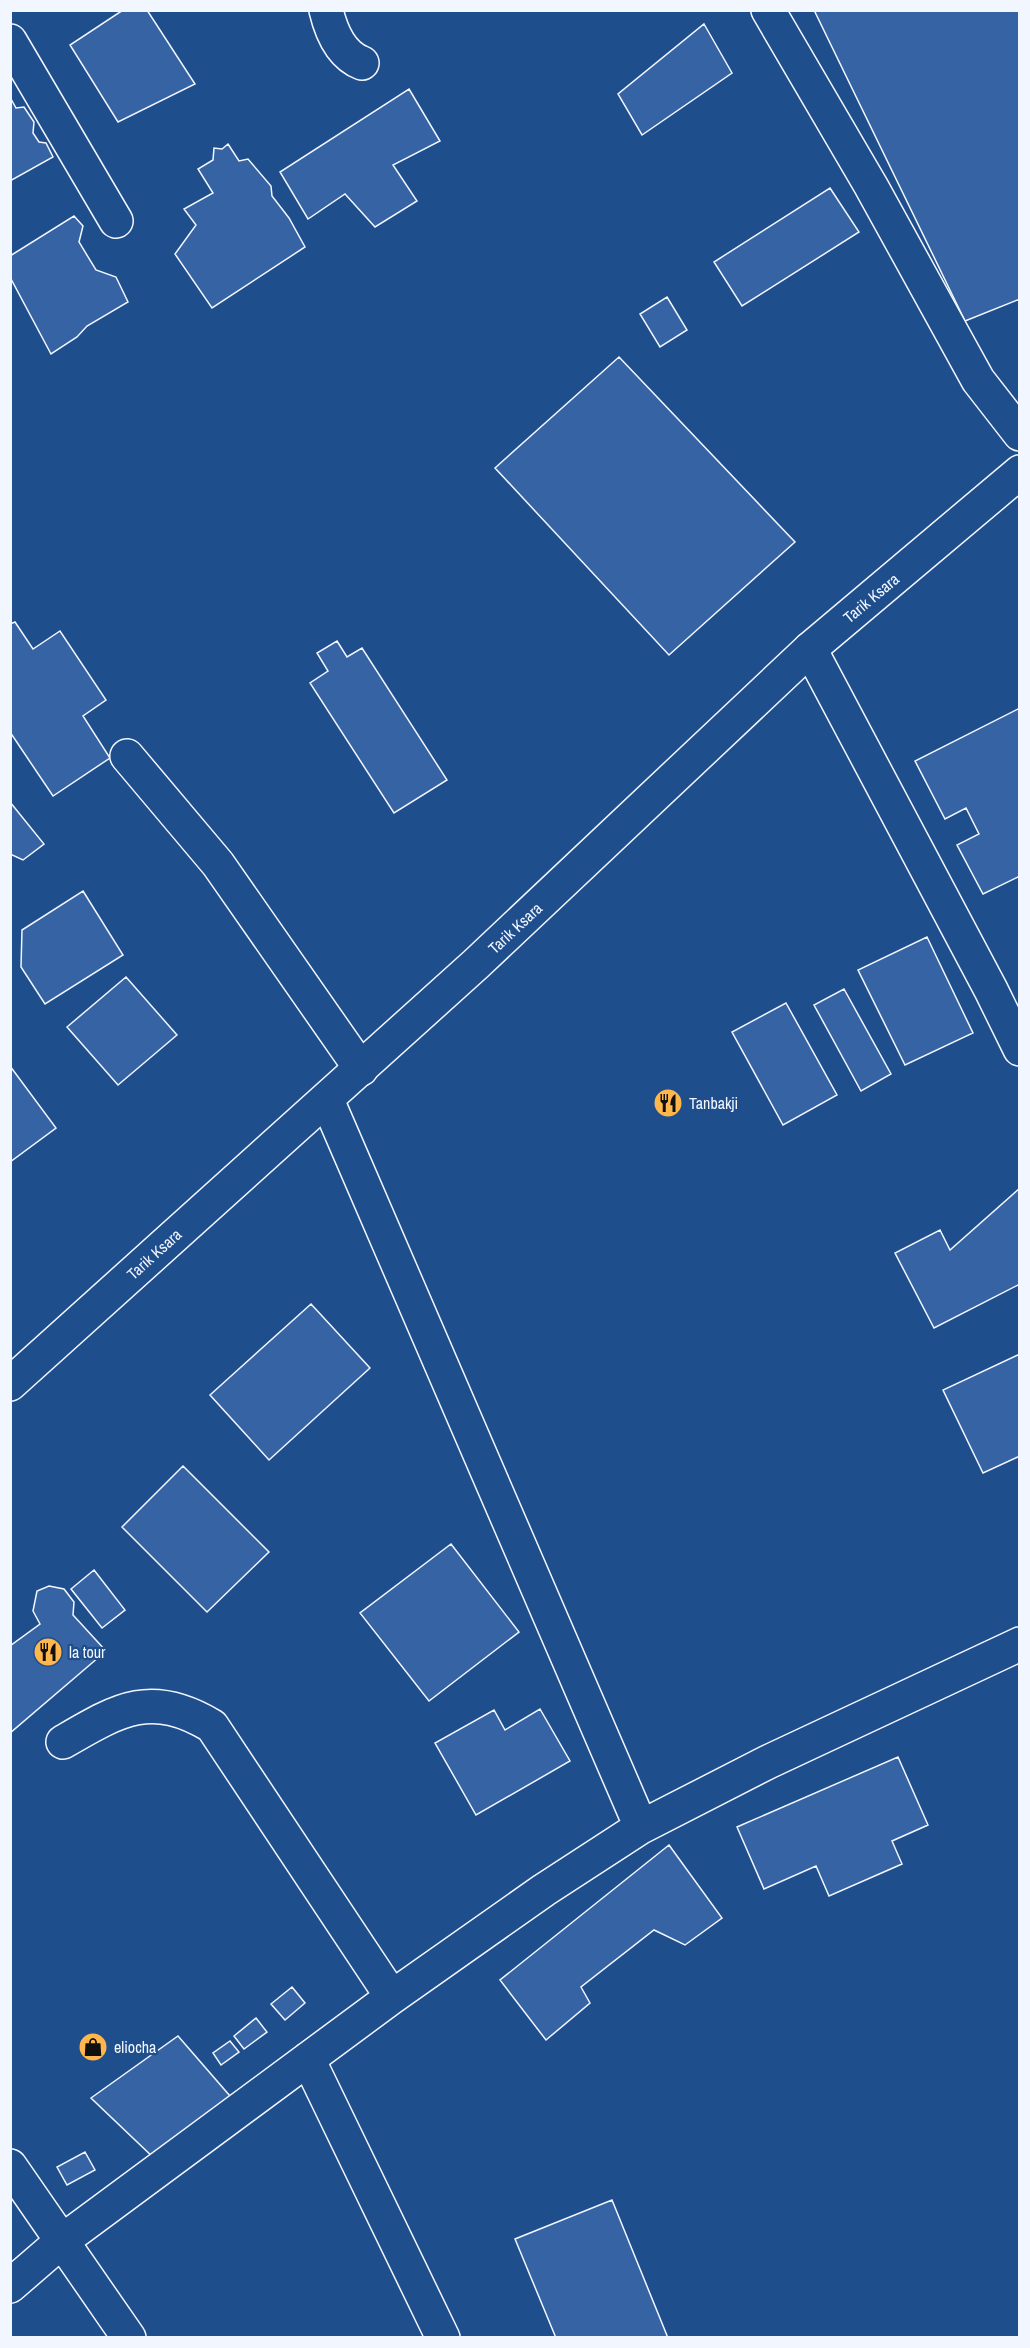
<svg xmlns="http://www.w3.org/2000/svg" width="1030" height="2348" font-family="'Archivo Narrow',sans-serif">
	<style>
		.building { fill: #3563a3; stroke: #f2f6ff; stroke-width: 1.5 }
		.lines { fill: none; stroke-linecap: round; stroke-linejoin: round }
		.minor-casing { stroke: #f2f6ff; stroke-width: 36 }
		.secondary-casing { stroke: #f2f6ff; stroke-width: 36 }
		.minor { stroke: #1f4e8c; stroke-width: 33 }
		.secondary { stroke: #1f4e8c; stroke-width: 33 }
		.labels { text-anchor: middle; stroke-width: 4.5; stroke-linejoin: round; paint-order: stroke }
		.street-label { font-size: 16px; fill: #f2f6ff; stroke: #1f4e8c }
		.poi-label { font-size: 16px; fill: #f2f6ff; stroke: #1f4e8c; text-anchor: start }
	</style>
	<rect width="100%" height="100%" fill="#1f4e8c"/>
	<path class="building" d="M123,10H147L195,84L118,122L70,45Z
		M814,10H1020V299L965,321Z
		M704,24L732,73L642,135L618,94Z
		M409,89L440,141L393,165L417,201L375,227L345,194L308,219L280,172Z
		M10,97L16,108L24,107L34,122L33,133L39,142L46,143L53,157L10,181Z
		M228,144L239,161L248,159L271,186L272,196L289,218L305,247L212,308L175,254L196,225L184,209L213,193L198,169L213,160L214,148L222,149Z
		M830,188L859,232L742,306L714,262Z
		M74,216L83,226L79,242L96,270L116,277L128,302L87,326L77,337L51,354L10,277V256Z
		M667,297L687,330L660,347L640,314Z
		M619,357L795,542L669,655L495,468Z
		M15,622L33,649L60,631L106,700L83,716L110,758L53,796L10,732V624Z
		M337,641L347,657L362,648L447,780L394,813L310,683L328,671L317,653Z
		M1020,708V876L983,894L957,845L979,834L966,808L945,819L915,761Z
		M10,802L44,844L23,860L10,854Z
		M83,891L123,955L45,1004L21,967L22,930Z
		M927,937L973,1033L905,1065L858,970Z
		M126,977L177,1035L118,1085L67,1027Z
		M844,989L891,1074L861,1091L814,1005Z
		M786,1003L837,1095L783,1125L732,1032Z
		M10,1066L56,1128L10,1162Z
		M1020,1188V1284L934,1328L895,1253L940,1230L950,1250Z
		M311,1304L370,1368L269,1460L210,1395Z
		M1020,1354V1456L983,1473L943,1390Z
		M183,1466L269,1552L207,1612L122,1527Z
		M451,1544L519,1632L429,1701L360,1613Z
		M94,1570L125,1610L102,1628L71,1589Z
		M49,1586L64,1589L74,1602L73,1615L106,1651L10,1733V1646L40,1624L33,1611L37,1591Z
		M540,1709L570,1761L476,1815L435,1743L494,1710L505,1730Z
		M898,1757L928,1825L892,1841L902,1864L829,1896L816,1866L764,1889L737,1827Z
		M669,1845L722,1918L685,1945L654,1930L581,1987L590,2003L546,2040L500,1980Z
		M292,1987L305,2003L285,2020L271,2004Z
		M256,2018L267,2032L244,2049L234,2036Z
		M178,2036L230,2096L156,2160L91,2098Z
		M230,2041L239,2052L221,2065L213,2053Z
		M85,2152L95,2170L67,2185L57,2167Z
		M612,2200L668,2338H556L515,2239Z"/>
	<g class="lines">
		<g class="minor-casing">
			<path id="minor" d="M326,10C331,31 341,55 362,63
				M768,10L871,186L978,380L1020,434
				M10,41L116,221
				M810,649L991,990L1020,1049
				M127,756L218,864L361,1069
				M327,1100L641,1827
				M63,1742C118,1710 151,1689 212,1726L392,1997
				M308,2059L443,2338
				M10,2166L129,2338
				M10,2286L62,2241L392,1997L544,1890L641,1827L768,1762L1020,1644"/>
		</g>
		<g class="secondary-casing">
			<path id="secondary" d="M10,1384L476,964L810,649L1020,472"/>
		</g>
		<use href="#minor" class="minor"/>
		<use href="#secondary" class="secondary"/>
	</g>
	<defs>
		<g id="restaurant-disc" transform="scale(1.5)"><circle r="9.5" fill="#ffb74d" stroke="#1f4e8c"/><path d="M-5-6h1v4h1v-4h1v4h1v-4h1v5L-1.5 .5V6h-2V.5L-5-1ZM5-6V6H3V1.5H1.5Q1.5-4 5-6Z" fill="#111"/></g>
		<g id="shop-disc" transform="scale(1.5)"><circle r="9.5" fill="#ffb74d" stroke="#1f4e8c"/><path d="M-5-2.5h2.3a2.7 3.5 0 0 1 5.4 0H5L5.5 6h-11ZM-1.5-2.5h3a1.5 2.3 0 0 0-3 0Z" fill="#111"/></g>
	</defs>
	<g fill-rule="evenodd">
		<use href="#restaurant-disc" x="668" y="1103"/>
		<use href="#restaurant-disc" x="48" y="1652"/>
		<use href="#shop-disc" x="93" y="2047"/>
	</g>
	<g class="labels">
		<g class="street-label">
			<text transform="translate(871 598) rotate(-40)" y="6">Tarik Ksara</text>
			<text transform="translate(515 928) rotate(-43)" y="6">Tarik Ksara</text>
			<text transform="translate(154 1254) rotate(-42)" y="6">Tarik Ksara</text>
		</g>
		<g class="poi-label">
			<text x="689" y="1109">Tanbakji</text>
			<text x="69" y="1658">la tour</text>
			<text x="114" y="2053">eliocha</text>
		</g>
	</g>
	<rect width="1030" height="2348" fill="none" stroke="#f2f6ff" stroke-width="24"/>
</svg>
